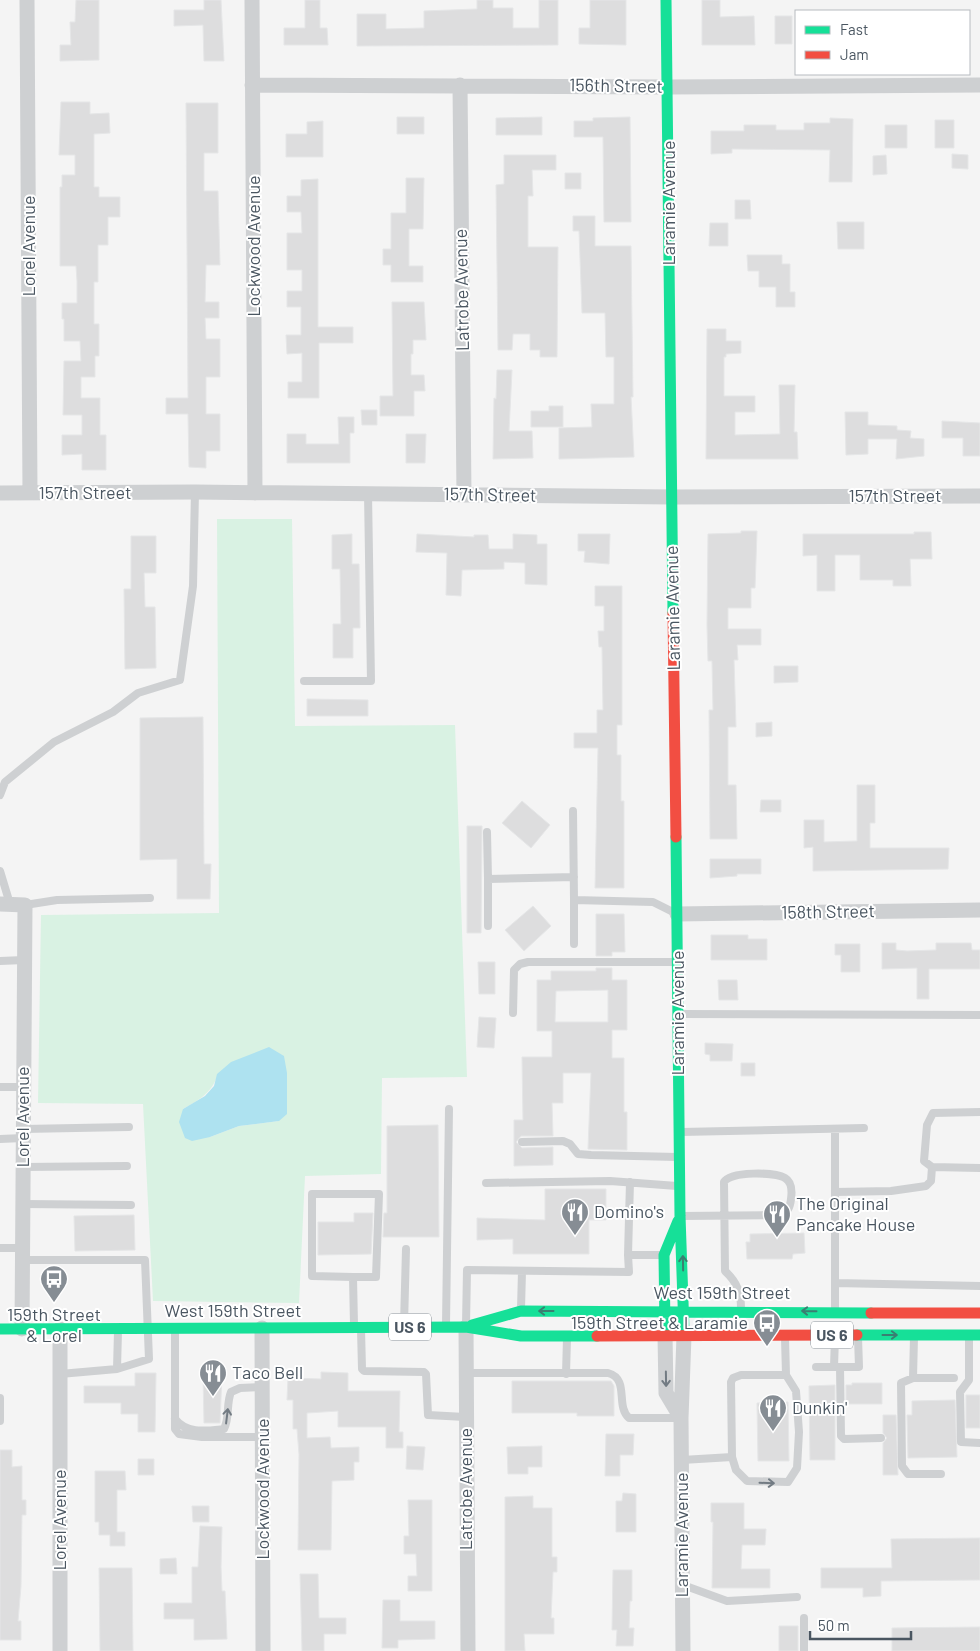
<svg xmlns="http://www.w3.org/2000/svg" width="980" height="1651" font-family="Barlow,sans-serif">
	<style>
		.green { fill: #d9f2e3; fill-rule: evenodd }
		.water { fill: #aee2f0 }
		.building { fill: #ddddde; stroke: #e5e6e7; fill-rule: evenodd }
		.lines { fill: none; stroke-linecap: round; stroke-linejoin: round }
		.lane { stroke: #ced0d2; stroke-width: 8 }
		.street { stroke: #ced0d2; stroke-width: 15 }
		.fast { stroke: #16e098; stroke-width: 11 }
		.jam { stroke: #f24e42; stroke-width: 11 }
		.oneway { stroke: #3a7f72 }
		.oneway2 { stroke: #727b83 }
		.labels { text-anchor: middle; stroke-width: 4; stroke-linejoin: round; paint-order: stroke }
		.shield { fill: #fff; stroke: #808990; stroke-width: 1 }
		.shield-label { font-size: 16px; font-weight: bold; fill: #4a5661 }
		.street-label { font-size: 18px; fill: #4a5661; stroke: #fff }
		.poi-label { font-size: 18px; fill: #4a5661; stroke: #fff; text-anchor: start }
	</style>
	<rect width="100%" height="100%" fill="#f4f4f4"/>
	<path class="green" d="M217,519H292L295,726L455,725L467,1077L382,1078L381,1174L305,1176L299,1303L153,1301L143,1104L38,1103L41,915L219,913ZM218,1074L279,1121L239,1126L210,1137L183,1109C199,1100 212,1093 218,1074Z"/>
	<path class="water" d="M269,1047L284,1056L287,1073V1114L279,1121L239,1126L210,1137L192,1141L185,1138L179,1122L183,1109L205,1096L214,1086L217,1074L231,1062Z"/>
	<path class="building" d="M76,0H99V60L60,61V45H71L70,22H75Z
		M204,0H221L224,61H204L203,25L174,26V10H204Z
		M305,0H320V28H327L328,45H284V28H305Z
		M477,0H493V8H513V28H539V0H558V45L357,46V14H386V29L424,28V11L477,9Z
		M590,0H626V45L579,44V28H590Z
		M702,0H720V17L754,16L755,45H702Z
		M775,16H792V44H775Z
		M61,102H90V114L109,113L110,133L94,134V187H99V197H120V217H108V245H98V282H94V324H99V356H95V377H81V398H100V435H106V470H82V454L62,455V435H82V415H63L64,361H81L80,341H64V319H62V303H77V281L76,266H60V187H62V175H75V155H59Z
		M186,103H218V153H204V191H218L220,265H206L205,302H219V318H205L206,339H220V377H206V414H220V451H206V468L189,467L188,414H166V398H188Z
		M397,117H424V134H397Z
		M542,117V135H496V118Z
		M630,117L631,222H604L603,137H574V121H593V118Z
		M830,118L853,119L852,182H829L830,150L732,149V153L711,154V131H744V125H776V130H804V123H830Z
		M935,120H954V148H935Z
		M323,121V157H286V134H307V122Z
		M885,125H907V148H885Z
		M952,154L968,155V169L952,168Z
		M504,155H556V170H532L533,196H528V247H558L557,357H540V350H530V334H513L512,350H498L496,185L504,184Z
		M886,155L887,174L873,175V156Z
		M565,173H581V189H565Z
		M406,178H424L423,229H409V266H423V282H391V265H383V249H391V213H406Z
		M318,179V327H353V343H319V398H288V382H302V353L287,354L286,335H301V307H287V291H302V270H287V233H302L301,212H287V196H301V180Z
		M735,200H750L751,219H735Z
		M573,216H595V246H631L633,397H631L634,457L559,459V428L592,427L591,404H614V357H606L605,313H582L579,231H573Z
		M837,222H864V249H838Z
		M710,223H728V246H709Z
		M747,255H782V264H790V292H795V307H776V287H759V271H748Z
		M392,302H424L426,340H413V354H411V375H424L425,391H414V416H380V396H393Z
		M707,329H726V341H741V353L726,354V357H724V396H755V412H735V435L780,434L779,385H795L794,432H797L798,459H706Z
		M497,370H512L509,431H532L533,458L493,459L494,398L496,399Z
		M549,406H563V427H531V411H549Z
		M361,410H377V425H362Z
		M845,412H868V425L897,426V430L911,431L910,438L924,439V456L896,459L897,439H868V454L846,455Z
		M338,417H354V433H350V463H287V434H306V444H339Z
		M942,421L980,423V456H963V438H942Z
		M406,434H426L425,463H406Z
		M741,531H757L755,588H751V608H728V629H761V645H737L738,660H734L736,727H728V785H736L737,839H710L709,710H713L712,661H708L707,625L708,534L741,533Z
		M914,532H931L932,559H910L911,586H893V580H860V555H835V591H817V555L803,556V534H914Z
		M352,534V564H359L360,628H353V658H333V624H341L340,569H332V535Z
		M417,534L474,537V535H488L489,549H513V534L537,535V544H547V585L525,584V563L504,562V569L462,570L461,596L446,595L447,553L416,552Z
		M578,534H610L609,564L584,562L585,551H578Z
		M131,536H156V573H144L145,607H155L156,668L125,669L124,589H131Z
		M595,586H622V725H617V755H621V801H624V888H595L598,748H574V733H597V710H603L602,647H599L598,631H604V606H595Z
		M774,666H798V682L774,683Z
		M307,699L368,700V716H307Z
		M203,717L204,864H211L210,899H177V859L140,860V718Z
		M772,722V736L756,737V723Z
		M857,785H875V823H870V848H949L948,869L813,871V847L804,848V820H824V842L857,841Z
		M761,800H781V812H760Z
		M522,801L550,825L531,848L502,823Z
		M467,826H482L481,933H467Z
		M710,859H761V874H737V876L710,878Z
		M533,906L551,926L524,951L505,930Z
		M596,914H624L625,952H612V956H596Z
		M711,935H748V939H767V960H711Z
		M882,943H896V950L907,951L936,950V943H971L972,950H980V969H929V999H917V968L882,969Z
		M835,944H860V972H841V955H835Z
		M478,962H495V994H479Z
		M596,968H612V980H627V1030H612V1058H624V1112H627V1150L588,1149L591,1073H563V1103H552L553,1136H521L516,1142L522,1148L553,1147V1165L514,1166V1120H523L522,1057H552V1031H537V980H551V971H596ZM608,990V1022H555L556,991Z
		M718,980H737L738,1000H719Z
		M479,1017L496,1018L494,1048L477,1047Z
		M705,1043L733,1044L732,1061H710V1055L705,1054Z
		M741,1063H755V1076H741Z
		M438,1125L439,1237H383L384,1213H387V1126Z
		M545,1189H606V1220H589V1254H513V1239L477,1240V1218L545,1220Z
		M354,1213H373L371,1254L318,1255V1222H354Z
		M134,1215L135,1250L75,1251L74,1216Z
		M804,1233L805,1253L793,1254L792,1259H747L746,1242H750V1234Z
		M321,1372L348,1373V1391H400L399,1432H403V1448H386V1427H338V1411L307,1413V1438L330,1437L331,1448L359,1447V1462H354V1480L332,1481L331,1550H298L299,1454L297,1429H293V1400H287L288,1378L321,1379Z
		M135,1373H156L155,1432H138V1414H121V1403H84V1386H135Z
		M203,1373H222L220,1423H204Z
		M512,1381H611L614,1386V1416H577V1413H512Z
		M852,1383H882V1404H846V1385H852Z
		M835,1385V1460H810L809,1386Z
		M966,1395H980V1428H966Z
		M955,1400L957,1457L908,1458L907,1415H912V1401Z
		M788,1402L789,1461H758L757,1403Z
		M883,1415H896L898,1475H883V1443L887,1438L883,1433Z
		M606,1434H634L633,1455H620V1476H605Z
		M407,1446L425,1447L423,1470L406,1469Z
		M542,1446V1467H528V1474H508L507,1447Z
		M0,1450H12V1467L22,1466V1500H26V1515H22L21,1586L18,1621H21V1640H0Z
		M138,1459H154V1475H138Z
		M95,1471H125L126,1490H117V1532H125V1546H110V1535H99V1522H95Z
		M623,1493L636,1494V1532H616V1501H622Z
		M533,1496V1508H552V1557H557V1572H553L551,1618H554V1634H524L525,1651H505V1497Z
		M408,1500H432V1591H408V1576H417L416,1554H404V1536H409Z
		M711,1503H744V1529H766L765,1545H742L741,1569H770V1588H712L713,1522H711Z
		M192,1506H209V1522H193Z
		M200,1526L222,1527L221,1567L222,1591H225L227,1639L194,1640V1619H164V1603H192V1567H198Z
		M980,1538V1580L881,1581V1596L863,1597V1588H821V1568H892L891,1539Z
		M176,1558L177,1574H160V1559Z
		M99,1568H132L133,1651H100Z
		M613,1570H632V1601H630L629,1628H634L633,1646H616L617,1630H612Z
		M300,1574H318L319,1618H346V1634H324V1651H302Z
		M383,1600H400V1621H435V1639L398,1640V1648H382Z
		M779,1626H798V1651H779Z
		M980,1627V1651H892V1628Z"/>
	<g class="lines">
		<path class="lane" d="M304,681H371L368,493
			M0,795L5,782L54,742L113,712L138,693L180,680L193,586L195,492
			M573,811L574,900L653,902L673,912
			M487,832L488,879L574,877
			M0,871L10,904
			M488,879V926
			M574,900V944
			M25,905L57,900L150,898
			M0,961L24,960
			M513,1013L514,970L520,964L528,962H675
			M680,1014L980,1015
			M0,1087H23
			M980,1112L933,1113L927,1125L924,1161L932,1167L980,1168
			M23,1129L129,1127
			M835,1129V1309
			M681,1132L864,1128
			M0,1139L23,1138
			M522,1142L563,1141L570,1144L578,1154L591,1155L677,1157
			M23,1167L127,1166
			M486,1183L610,1181L677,1186
			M835,1192L891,1191L926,1186L931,1181L932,1167
			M23,1204L131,1205
			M681,1216L781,1215C788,1211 790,1208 791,1199C792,1192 792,1182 785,1178C775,1172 730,1171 724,1182L725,1271C737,1282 741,1293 741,1308
			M0,1248H23
			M628,1255L630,1182
			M22,1260H145L149,1359L117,1369
			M353,1277H376L379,1194H312V1276L353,1277L354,1325
			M835,1283L980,1286
			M521,1309L522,1271
			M404,1325L406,1249
			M446,1325L449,1109
			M466,1325L467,1270L629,1272L628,1255H663
			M361,1329L362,1369L364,1371L424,1372L426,1374L428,1415L465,1417
			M175,1330V1429L179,1434L202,1437H263
			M835,1337L834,1367H840
			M858,1337L859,1367H840L841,1436L844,1439L881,1438
			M914,1337L913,1378L901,1383L902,1466L908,1474H941
			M969,1339V1380L960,1392L961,1442L980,1443
			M816,1367H834
			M466,1373H608C630,1379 615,1406 629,1418H681
			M60,1374L117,1369L118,1331
			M566,1374L567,1338
			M913,1378H954
			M0,1398V1421
			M175,1419C187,1434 205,1431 224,1429C230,1417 226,1404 231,1392L240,1388L262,1387
			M732,1457L736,1470L747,1481L788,1482L797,1468L799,1432L796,1391L786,1375
			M682,1460L732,1457L731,1382L733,1378L741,1375H786L785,1338
			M683,1585L727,1601L797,1597
			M804,1618V1651"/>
		<path class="street" d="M27,0L30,493
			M252,0L255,493
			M252,85L668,87L980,85
			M460,85L464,495
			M0,493L195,492L671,497L980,496
			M0,904L25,905L22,1329
			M677,914L980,910
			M466,1327L468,1651
			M262,1328L263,1651
			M60,1329V1651
			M665,1335L666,1393L681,1418
			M683,1651L681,1418L684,1336"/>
		<path class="fast" d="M666,0L673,613
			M676,837L680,1216L684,1330
			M472,1325L521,1311L871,1313
			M665,1328L664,1255L678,1221
			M0,1329L466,1327L521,1336H597
			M857,1335H980"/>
		<path class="jam" d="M673,613L676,837
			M871,1313H980
			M597,1336L857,1335"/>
	</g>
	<defs><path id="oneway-shaft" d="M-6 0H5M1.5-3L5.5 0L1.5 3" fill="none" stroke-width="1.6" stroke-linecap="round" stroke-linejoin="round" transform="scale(1.25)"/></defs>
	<g class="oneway">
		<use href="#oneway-shaft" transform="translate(683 1263) rotate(-91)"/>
		<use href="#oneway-shaft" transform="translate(546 1311) rotate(180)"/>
		<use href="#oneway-shaft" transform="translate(809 1311) rotate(-179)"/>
		<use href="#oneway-shaft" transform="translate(890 1335)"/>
	</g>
	<g class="oneway2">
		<use href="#oneway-shaft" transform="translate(666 1379) rotate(89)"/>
		<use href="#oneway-shaft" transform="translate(227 1416) rotate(-83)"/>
		<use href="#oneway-shaft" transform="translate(767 1483) rotate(2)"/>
	</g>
	<defs>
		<g id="restaurant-pin" transform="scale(1.4375)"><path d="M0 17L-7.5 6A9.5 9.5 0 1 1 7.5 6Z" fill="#868d94" stroke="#fff"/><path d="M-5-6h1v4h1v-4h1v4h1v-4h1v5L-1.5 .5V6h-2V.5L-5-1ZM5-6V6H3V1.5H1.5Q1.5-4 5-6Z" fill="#fff"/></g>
		<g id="bus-pin" transform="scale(1.4375)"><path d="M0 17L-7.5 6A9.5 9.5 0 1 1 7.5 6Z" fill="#868d94" stroke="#fff"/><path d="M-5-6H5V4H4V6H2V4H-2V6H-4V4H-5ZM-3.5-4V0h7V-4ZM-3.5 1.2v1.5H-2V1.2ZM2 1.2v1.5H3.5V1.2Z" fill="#fff"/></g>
	</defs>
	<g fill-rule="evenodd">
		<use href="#restaurant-pin" x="575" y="1212"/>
		<use href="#restaurant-pin" x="777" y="1214"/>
		<use href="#bus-pin" x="54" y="1279"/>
		<use href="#bus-pin" x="767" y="1323"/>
		<use href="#restaurant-pin" x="213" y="1373"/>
		<use href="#restaurant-pin" x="773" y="1408"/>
	</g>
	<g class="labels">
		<g class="shield">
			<rect x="389" y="1313.5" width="42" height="27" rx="4"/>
			<rect x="811" y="1321.5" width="42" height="27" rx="4"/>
		</g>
		<g class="shield-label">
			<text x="410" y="1333">US 6</text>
			<text x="832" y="1341">US 6</text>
		</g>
		<g class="street-label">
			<text transform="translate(616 86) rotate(1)" y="6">156th Street</text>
			<text transform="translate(669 203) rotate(-90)" y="6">Laramie Avenue</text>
			<text transform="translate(29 246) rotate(-90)" y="6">Lorel Avenue</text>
			<text transform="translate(254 246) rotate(-90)" y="6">Lockwood Avenue</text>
			<text transform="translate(462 290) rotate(-91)" y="6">Latrobe Avenue</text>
			<text x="85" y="499">157th Street</text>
			<text transform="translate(490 495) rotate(1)" y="6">157th Street</text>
			<text x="895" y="502">157th Street</text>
			<text transform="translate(673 608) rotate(-91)" y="6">Laramie Avenue</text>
			<text transform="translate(828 912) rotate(-1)" y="6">158th Street</text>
			<text transform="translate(678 1013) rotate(-90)" y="6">Laramie Avenue</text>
			<text transform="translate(23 1117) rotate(-90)" y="6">Lorel Avenue</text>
			<text x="722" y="1299">West 159th Street</text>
			<text x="233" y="1317">West 159th Street</text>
			<text transform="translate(263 1489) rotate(-90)" y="6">Lockwood Avenue</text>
			<text transform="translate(466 1489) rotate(-90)" y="6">Latrobe Avenue</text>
			<text transform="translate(60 1520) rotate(-90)" y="6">Lorel Avenue</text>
			<text transform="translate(682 1535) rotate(-90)" y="6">Laramie Avenue</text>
		</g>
		<g class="poi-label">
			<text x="796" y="1210">The Original<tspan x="796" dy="21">Pancake House</tspan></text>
			<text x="594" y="1218">Domino's</text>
			<text x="54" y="1321" text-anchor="middle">159th Street<tspan x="54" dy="21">&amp; Lorel</tspan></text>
			<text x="748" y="1329" text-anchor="end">159th Street &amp; Laramie</text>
			<text x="232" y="1379">Taco Bell</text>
			<text x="792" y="1414">Dunkin'</text>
		</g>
	</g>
	<rect x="795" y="10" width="175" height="65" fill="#ffffff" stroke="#b7bbc0"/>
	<rect x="805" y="26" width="25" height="8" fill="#16e098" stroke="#b7bbc0"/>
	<text x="840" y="35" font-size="15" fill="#4a5661">Fast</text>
	<rect x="805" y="51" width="25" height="8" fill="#f24e42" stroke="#b7bbc0"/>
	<text x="840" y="60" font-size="15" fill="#4a5661">Jam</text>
	<path d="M810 1631v8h101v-8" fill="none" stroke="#4a5661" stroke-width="2.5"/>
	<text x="818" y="1631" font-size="15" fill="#4a5661" stroke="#ffffff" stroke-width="4" paint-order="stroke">50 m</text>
</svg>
